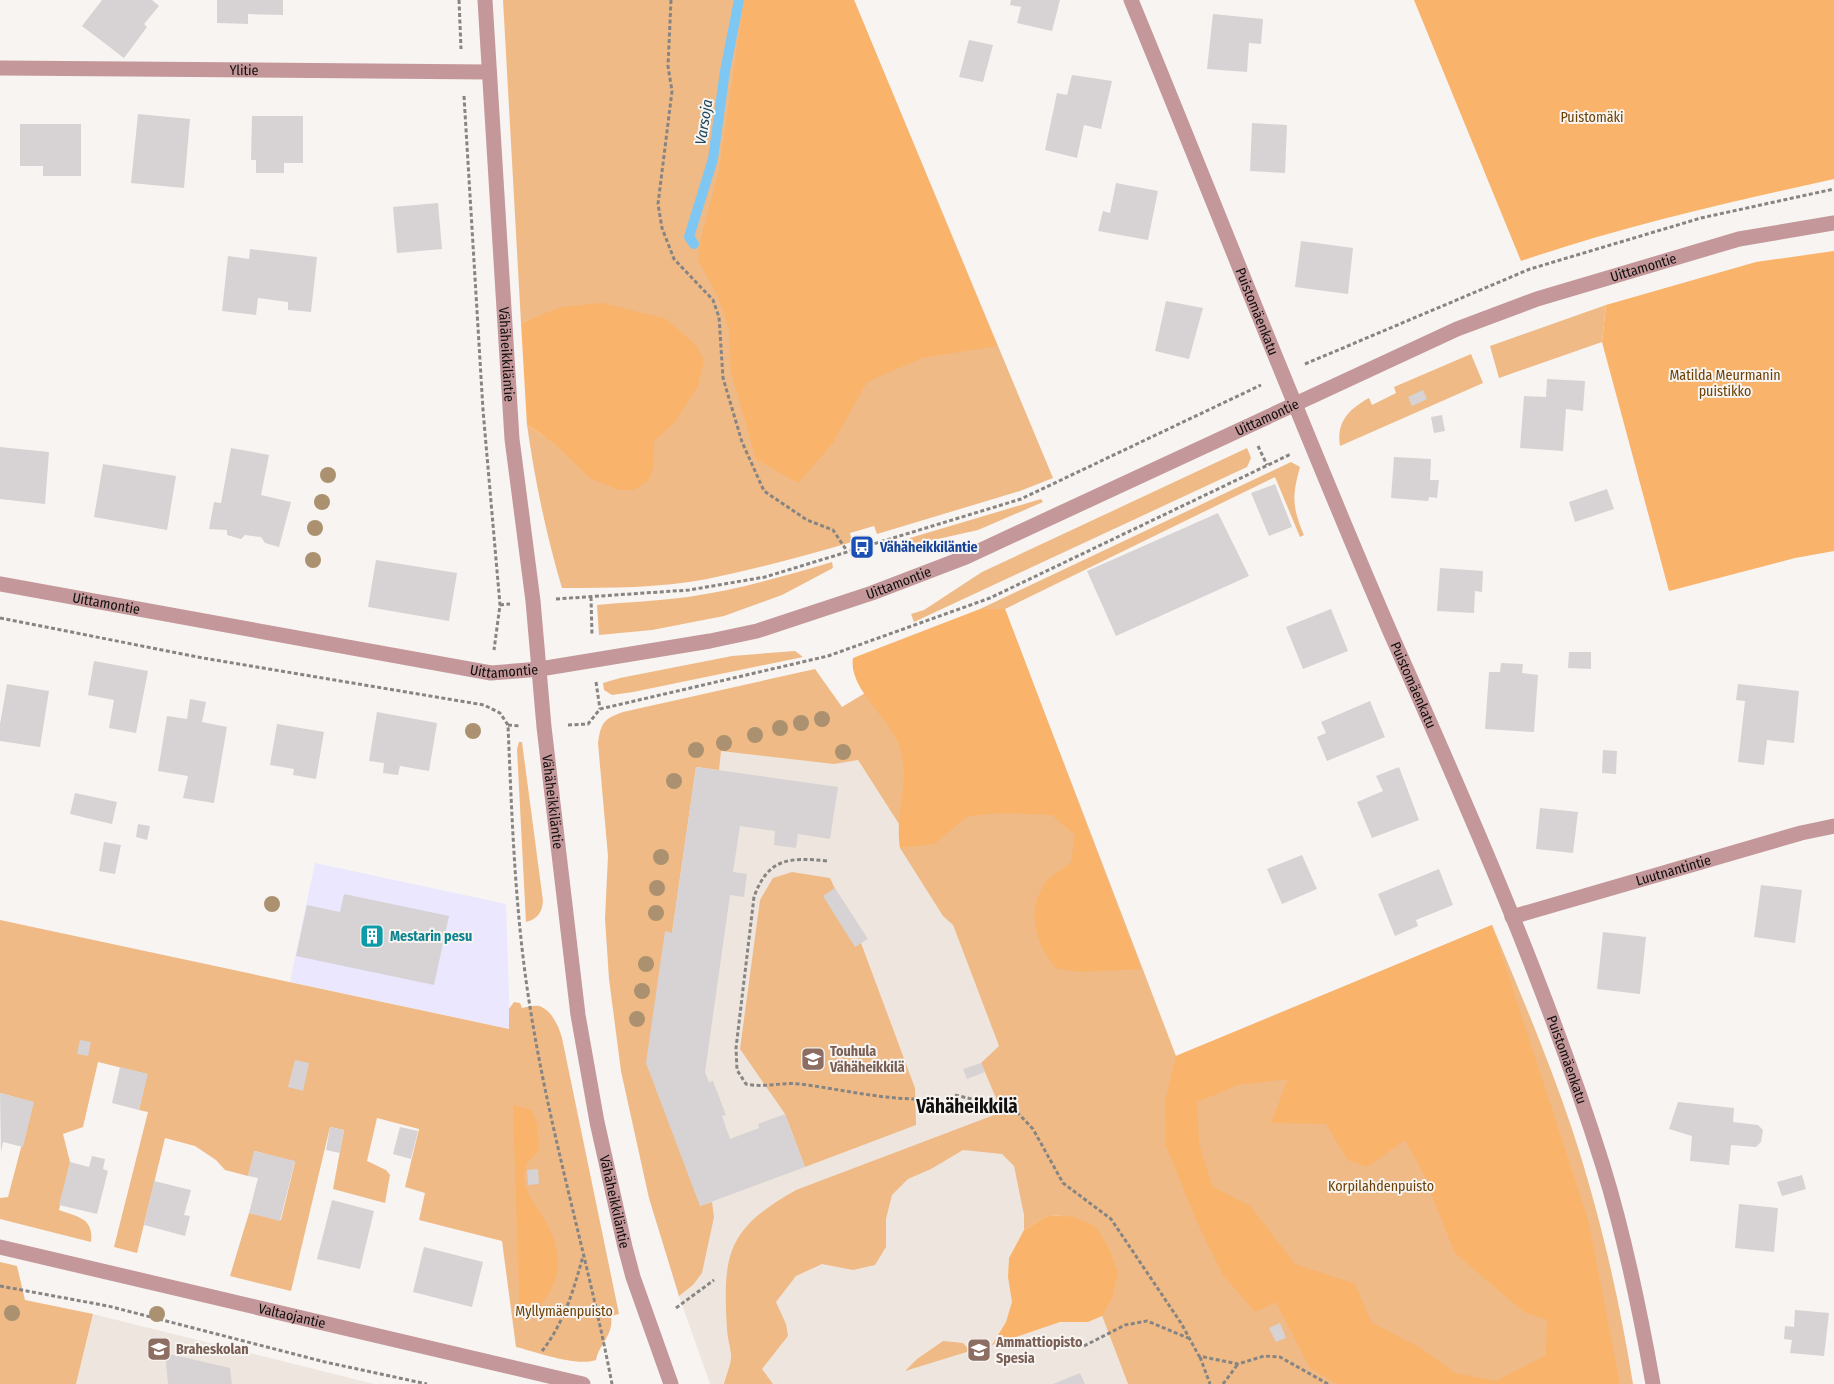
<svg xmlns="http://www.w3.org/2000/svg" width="1834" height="1384" font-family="'Fira Sans Condensed',sans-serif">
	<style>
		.built { fill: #eee6de }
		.industrial { fill: #eae7fe }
		.green { fill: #efba86 }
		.forest { fill: #f9b36b; fill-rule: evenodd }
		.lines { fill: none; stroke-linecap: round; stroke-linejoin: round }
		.stream { stroke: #7ec7f3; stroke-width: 10 }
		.building { fill: #d7d3d4 }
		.path { stroke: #878583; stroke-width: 3; stroke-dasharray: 4 2.5; stroke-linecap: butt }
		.minor { stroke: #c4979a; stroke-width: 15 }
		.tree { fill: #ab916f }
		.labels { text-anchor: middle; stroke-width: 4; stroke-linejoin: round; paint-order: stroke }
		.street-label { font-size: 14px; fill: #11100f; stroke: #f7f4f1 }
		.park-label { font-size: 14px; fill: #6c4004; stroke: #f7f4f1 }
		.transit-label { font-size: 14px; font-weight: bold; fill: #164399; stroke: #f7f4f1; text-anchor: start }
		.culture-label { font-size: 14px; font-weight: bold; fill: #0d838f; stroke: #f7f4f1; text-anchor: start }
		.education-label { font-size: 14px; font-weight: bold; fill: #785e54; stroke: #f7f4f1; text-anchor: start }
		.water-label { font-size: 15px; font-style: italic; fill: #204960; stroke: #f7f4f1 }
		.district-label { font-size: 19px; font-weight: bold; fill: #11100f; stroke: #f7f4f1 }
	</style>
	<rect width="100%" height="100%" fill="#f7f4f1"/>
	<path class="built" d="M829,715L913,846L953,925L1128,1384H710L679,1296L649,1198L621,1071L666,748Z
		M93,1314L374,1384H76Z"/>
	<path class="industrial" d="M315,863L506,904L510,1029L290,982Z"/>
	<path class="green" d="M503,0H854L1053,478L1020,491L877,534L874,526L850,533L852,542C804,556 756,569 707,579C659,588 610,588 562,588C546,534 535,481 527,425L545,437L537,317L521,323Z
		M1606,305L1602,342L1499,378L1490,346Z
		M1471,354L1483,383L1340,446C1336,422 1349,409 1369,398L1372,405L1396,393L1394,387Z
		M1247,448L1251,458L1247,467L914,622L911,614L924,610L982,572Z
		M1291,462L1300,467C1292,496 1292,507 1304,535L1300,537L1275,477L1005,609L1176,1056L1492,925C1520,992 1548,1058 1571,1126C1599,1210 1619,1297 1633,1384H1128L1064,1216L1049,1215L1024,1230V1215L1014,1166L1002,1154L963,1150L931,1169L908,1179L892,1195L886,1219V1247L875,1265L853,1270L822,1264L796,1276L776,1302L786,1324L788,1336L762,1369L773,1384H724C726,1375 732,1363 731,1354C730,1345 727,1337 727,1328C722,1252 729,1228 796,1190L1002,1112L981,1063L999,1046L953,925L943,916L900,848L913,846L858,760L834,764L721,751L719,770L696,767L672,933L665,932L700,1206L712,1202L714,1217L702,1273L693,1285L679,1296L649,1198L621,1071L609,979L605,919L608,856L598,743C601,722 604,719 623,712L815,669L842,707L1004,609H980Z
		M1041,499L1043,502L978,530L911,545L910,538Z
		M832,562L833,568L782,595L724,616L652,630L599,635L597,605C627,602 658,601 688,597C737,590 785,576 832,562Z
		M795,651L803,657L633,692L612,695L604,690L603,683L620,678L732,656Z
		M519,742H522L543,901C542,913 537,919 526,922L517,749Z
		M792,872L830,878L861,943L915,1088L916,1125L805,1167L785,1114L740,1049L760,900L773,878Z
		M0,920L509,1029V1009L514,1002L520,1003L522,1008C527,1007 534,1005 539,1006C552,1010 559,1027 562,1038L619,1314L611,1316C614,1335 599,1344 596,1360C576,1367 537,1352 516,1347L502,1241L419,1220L425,1193L405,1187L419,1129L377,1118L367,1161L386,1170L390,1175L385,1203L333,1189L344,1130L330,1127L291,1291L230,1276L249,1213L281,1220L295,1162L255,1151L248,1176L225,1170L216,1160L195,1146L165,1138L137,1253L114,1247L148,1112L139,1110L147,1074L98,1062L83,1127L63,1134L70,1162L59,1210C78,1217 94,1218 91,1242L0,1219V1198L8,1197L33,1102L0,1093Z
		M0,1262L17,1266L25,1300L93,1314L76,1384H0Z
		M943,1341L963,1343L970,1351L905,1371L917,1359Z"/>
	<path class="forest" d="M744,0H854L997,346L922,358L867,382L832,444L798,483L756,459L731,372L729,329L718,297L698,260L700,242L719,170Z
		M1414,0H1834V179C1729,202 1623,226 1521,261Z
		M1834,251V551L1795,558L1669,591L1602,342L1606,305L1756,262Z
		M602,303L666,319L696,345L704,361L698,386L674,423L654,441L653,468L648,481L633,490H619L590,478L554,443L527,425L521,323L561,307Z
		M980,609H1005L1141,969L1080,972L1056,968C1036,945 1026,913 1044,885C1049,876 1063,869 1071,862L1075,835L1052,815L1002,813L968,816L934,844L900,848C894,811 912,783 899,745C889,717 848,688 853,658Z
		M1492,925L1588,1220L1620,1384H1337L1310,1368L1276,1302L1255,1312L1223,1275L1197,1222L1166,1146L1165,1101L1176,1056ZM1288,1079L1271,1123L1326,1124L1348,1160L1367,1167L1405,1140L1421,1168L1455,1253L1524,1312L1547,1320L1546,1355L1496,1381L1455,1373L1422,1349L1371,1322L1355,1284L1295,1264L1250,1206L1212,1186L1199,1144L1197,1102L1238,1085Z
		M513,1105L532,1110L537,1124L539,1150C535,1155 529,1159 527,1165C516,1185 539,1208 547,1224C554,1237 559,1253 558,1268C556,1285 543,1302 534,1316L520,1320Z
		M1049,1215L1074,1217L1095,1226L1109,1248L1118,1273L1112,1298L1102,1316L1088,1322H1060L992,1345L1006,1322L1012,1302L1008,1277L1009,1258L1024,1230Z"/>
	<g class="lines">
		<path class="stream" d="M694,244L689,237L713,159L725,71L739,0"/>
	</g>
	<path class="building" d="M102,0H152L159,6L144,24L147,27L124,58L82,26Z
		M217,0H283V15L248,14V24L217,23Z
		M1011,0H1060L1052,31L1017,23L1021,7L1010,5Z
		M1213,14L1263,19L1261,44L1249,43L1247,72L1207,69Z
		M969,40L993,45L983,82L959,77Z
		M1072,75L1112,81L1101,129L1084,125L1077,158L1045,150L1057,93L1067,95Z
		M138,114L190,119L184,188L131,183Z
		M252,116H303V163H284V173H256V160H251Z
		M1252,123L1287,125L1285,173L1250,171Z
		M20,124H81V176H43V166H20Z
		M1116,183L1158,191L1148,240L1098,231L1103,211L1110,213Z
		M438,203L442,249L397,253L393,207Z
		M1301,241L1353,248L1348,294L1295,287Z
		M250,249L317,257L311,312L288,310V302L258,298L256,315L222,311L228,256L249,259Z
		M1166,301L1203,308L1189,359L1155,351Z
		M1547,379L1585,381L1583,411L1566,409L1563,451L1520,448L1524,396L1546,397Z
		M1423,390L1427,399L1412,406L1408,397Z
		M1442,415L1445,431L1434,433L1431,417Z
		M0,447L49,452L45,504L0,499Z
		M231,448L269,455L261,495L291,502L279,547L265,543L261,537L245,535L241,539L227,535V530L209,529L214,502L221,503Z
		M1394,457L1431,459L1430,480H1439L1437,498L1429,497L1428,501L1391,498Z
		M103,464L176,476L167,530L94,517Z
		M1275,484L1292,527L1269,536L1251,493Z
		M1607,489L1614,509L1575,522L1569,502Z
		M1218,513L1249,576L1116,636L1087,571Z
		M376,560L457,573L449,621L368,607Z
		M1440,568L1483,571L1482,592L1475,591L1474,613L1437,611Z
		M1331,609L1348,651L1303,669L1286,627Z
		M1569,652H1591V669L1568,668Z
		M94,661L148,671L136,733L109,728L114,700L88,695Z
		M1501,663L1523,664L1522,673L1538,675L1534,732L1485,729L1489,672H1500Z
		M7,684L49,691L40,747L0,741V724Z
		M1738,684L1799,691L1794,743L1767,740L1764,765L1738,762L1745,701L1736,700Z
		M190,699L206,702L202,722L227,727L214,803L183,798L188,776L158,771L167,716L187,719Z
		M1370,701L1385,737L1327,761L1317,737L1326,733L1321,722Z
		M377,712L437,723L429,771L400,766L398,775L383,773L384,763L369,761Z
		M277,724L324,732L316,779L293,775L294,769L270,765Z
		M1603,750L1617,751L1616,774L1602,773Z
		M696,767L838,787L830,839L798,834L796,848L774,845L775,831L740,826L733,872L747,874L744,897L730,895L705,1072L709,1082L713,1081L726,1115L722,1116L730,1139L759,1128L758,1124L785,1114L805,1167L700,1206L646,1063L665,931L672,933Z
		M1399,767L1419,820L1372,838L1357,802L1383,791L1376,776Z
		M75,793L117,802L112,824L70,814Z
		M1540,808L1578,812L1573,853L1536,849Z
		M138,824L150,826L147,840L136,837Z
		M104,842L121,845L115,874L99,871Z
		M1302,855L1317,889L1282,904L1267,869Z
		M1439,869L1453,905L1416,920L1418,926L1395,936L1378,894Z
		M1761,885L1802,890L1795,943L1754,937Z
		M835,888L868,939L855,947L823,896Z
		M344,894L449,916L434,985L296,956L307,905L340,912Z
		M1603,932L1646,937L1640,994L1597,989Z
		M80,1040L91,1042L88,1056L77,1054Z
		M295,1060L309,1063L303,1091L288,1087Z
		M981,1063L985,1072L967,1079L963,1069Z
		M120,1067L148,1074L139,1110L112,1103Z
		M0,1093L34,1102L23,1147L3,1142L1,1153Z
		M1678,1102L1734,1108L1733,1122L1758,1125L1763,1130L1761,1142L1756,1147L1731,1145L1729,1165L1690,1161L1692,1136L1669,1129Z
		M330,1127L344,1130L340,1153L326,1150Z
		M400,1127L418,1131L411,1159L393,1154Z
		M254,1151L295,1161L280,1221L249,1213L258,1178L248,1176Z
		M92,1156L105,1159L103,1169L108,1171L97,1214L59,1205L70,1162L89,1167Z
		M538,1169L539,1184L528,1185L527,1170Z
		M1802,1175L1806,1189L1782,1196L1777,1182Z
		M154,1181L191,1190L184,1215L190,1216L185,1236L144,1225Z
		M332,1200L374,1211L360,1269L317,1259Z
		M1739,1204L1778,1208L1774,1252L1735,1248Z
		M424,1247L483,1262L472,1307L413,1292Z
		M1795,1310L1829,1313L1824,1356L1790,1353L1792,1340L1784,1339L1785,1326L1794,1327Z
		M1280,1323L1286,1338L1276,1342L1269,1328Z
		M165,1353L230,1368L232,1384H168Z
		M1080,1373L1085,1384H1053Z"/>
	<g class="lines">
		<path class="path" d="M459,0L461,49
			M671,0L668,66L672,91L658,204L662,228L674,259L713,300L719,317L723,378L742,442L764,491L807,520L833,530L847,551
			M464,96L483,410L500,605L494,650
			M1305,364L1530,269L1701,218L1834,189
			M1258,446L1267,465
			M591,597L592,636
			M556,599L689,590L765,577L1021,499L1261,385
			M500,605L510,604
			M0,618L203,658L484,705L500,713L508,725C512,819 515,914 530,1007C550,1135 588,1258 612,1384
			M596,682L600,709
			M508,725L520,726
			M568,725L588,724L600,709L828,656L990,598L1291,454
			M827,861C789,857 768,858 754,897L736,1048L737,1070L746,1084C764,1088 781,1082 800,1084C839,1089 875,1098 915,1099
			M955,1095L1014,1109L1033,1129L1063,1183L1111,1219L1181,1323L1199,1356L1238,1364L1264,1356L1280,1357L1328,1384
			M0,1286L108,1306L325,1362L427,1384
			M676,1308L714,1280
			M1084,1346L1125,1325L1147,1321L1188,1338
			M542,1351C564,1323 574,1289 583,1256
			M1200,1357L1210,1384
			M1223,1384L1238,1364"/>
		<g class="minor">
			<path id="s1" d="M485,0L512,439L533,601L544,727L578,1015L597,1122L625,1247L633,1277L671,1384"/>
			<path id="s2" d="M1131,0C1218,211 1300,424 1391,634C1468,808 1546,984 1603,1166C1625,1237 1640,1311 1653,1384"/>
			<path id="s3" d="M0,68L489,72"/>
			<path id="s4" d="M0,584L491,673L540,669L710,641L757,631L872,593L966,557L1457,329L1537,299L1739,239L1834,223"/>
			<path id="s5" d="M1512,917L1801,833L1834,826"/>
			<path id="s6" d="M0,1247L583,1384"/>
		</g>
	</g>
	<g class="tree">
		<circle cx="328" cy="475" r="8"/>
		<circle cx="322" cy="502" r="8"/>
		<circle cx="315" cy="528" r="8"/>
		<circle cx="313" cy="560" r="8"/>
		<circle cx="822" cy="719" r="8"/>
		<circle cx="801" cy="723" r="8"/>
		<circle cx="780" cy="728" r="8"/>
		<circle cx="473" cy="731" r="8"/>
		<circle cx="755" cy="735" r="8"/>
		<circle cx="724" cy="743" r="8"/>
		<circle cx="696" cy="750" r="8"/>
		<circle cx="843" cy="752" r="8"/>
		<circle cx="674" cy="781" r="8"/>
		<circle cx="661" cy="857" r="8"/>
		<circle cx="657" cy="888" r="8"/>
		<circle cx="272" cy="904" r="8"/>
		<circle cx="656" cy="913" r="8"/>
		<circle cx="646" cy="964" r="8"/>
		<circle cx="642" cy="991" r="8"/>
		<circle cx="637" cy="1019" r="8"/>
		<circle cx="12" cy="1313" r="8"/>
		<circle cx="157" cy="1314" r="8"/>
	</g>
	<defs>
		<g id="bus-square" transform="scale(1.25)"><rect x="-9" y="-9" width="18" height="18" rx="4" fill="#1a4fb4" stroke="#f7f4f1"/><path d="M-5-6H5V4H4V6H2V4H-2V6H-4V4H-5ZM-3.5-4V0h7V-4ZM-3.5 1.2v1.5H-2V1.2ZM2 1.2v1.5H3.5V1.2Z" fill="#fff"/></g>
		<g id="building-square" transform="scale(1.25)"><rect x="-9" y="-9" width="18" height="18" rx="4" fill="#0f9aa8" stroke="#f7f4f1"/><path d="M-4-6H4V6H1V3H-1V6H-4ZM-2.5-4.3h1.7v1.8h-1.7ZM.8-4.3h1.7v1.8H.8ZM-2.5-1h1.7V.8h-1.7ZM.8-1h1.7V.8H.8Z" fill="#fff"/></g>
		<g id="school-square" transform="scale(1.25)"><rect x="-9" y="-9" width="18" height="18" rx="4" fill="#8d6e63" stroke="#f7f4f1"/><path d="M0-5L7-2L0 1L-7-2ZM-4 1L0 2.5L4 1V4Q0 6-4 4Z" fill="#fff"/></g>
	</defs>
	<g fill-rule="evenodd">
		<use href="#bus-square" x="862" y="547"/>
		<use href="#building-square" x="372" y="936"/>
		<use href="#school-square" x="813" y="1059"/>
		<use href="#school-square" x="159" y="1349"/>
		<use href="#school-square" x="979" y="1350"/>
	</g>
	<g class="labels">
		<g class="street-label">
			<text dy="5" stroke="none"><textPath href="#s3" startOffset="244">Ylitie</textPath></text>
			<text dy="5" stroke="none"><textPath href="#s4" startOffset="1728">Uittamontie</textPath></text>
			<text dy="5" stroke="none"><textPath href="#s2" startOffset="336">Puistomäenkatu</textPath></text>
			<text dy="5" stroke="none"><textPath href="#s1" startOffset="355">Vähäheikkiläntie</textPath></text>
			<text dy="5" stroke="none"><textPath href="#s4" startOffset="1322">Uittamontie</textPath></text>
			<text dy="5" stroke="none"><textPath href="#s4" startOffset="918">Uittamontie</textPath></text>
			<text dy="5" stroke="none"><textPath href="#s4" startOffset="108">Uittamontie</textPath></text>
			<text dy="5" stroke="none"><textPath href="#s4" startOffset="512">Uittamontie</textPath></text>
			<text dy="5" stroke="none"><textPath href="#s2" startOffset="741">Puistomäenkatu</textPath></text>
			<text dy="5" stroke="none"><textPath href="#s1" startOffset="805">Vähäheikkiläntie</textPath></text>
			<text dy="5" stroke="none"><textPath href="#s5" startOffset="168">Luutnantintie</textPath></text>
			<text dy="5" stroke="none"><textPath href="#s2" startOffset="1146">Puistomäenkatu</textPath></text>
			<text dy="5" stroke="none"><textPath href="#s1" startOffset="1210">Vähäheikkiläntie</textPath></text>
			<text dy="5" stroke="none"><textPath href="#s6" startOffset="300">Valtaojantie</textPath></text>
		</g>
		<g class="park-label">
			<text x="1592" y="122">Puistomäki</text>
			<text x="1725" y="380">Matilda Meurmanin<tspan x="1725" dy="16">puistikko</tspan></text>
			<text x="1381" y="1191">Korpilahdenpuisto</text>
			<text x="564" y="1316">Myllymäenpuisto</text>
		</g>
		<g class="transit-label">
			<text x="880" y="552">Vähäheikkiläntie</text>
		</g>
		<g class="culture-label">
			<text x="390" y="941">Mestarin pesu</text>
		</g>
		<g class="education-label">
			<text x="830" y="1056">Touhula<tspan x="830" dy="16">Vähäheikkilä</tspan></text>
			<text x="996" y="1347">Ammattiopisto<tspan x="996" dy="16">Spesia</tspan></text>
			<text x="176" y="1354">Braheskolan</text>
		</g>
		<g class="water-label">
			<text transform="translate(704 122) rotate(-81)" y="5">Varsoja</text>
		</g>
		<g class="district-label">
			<text x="967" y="1113">Vähäheikkilä</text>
		</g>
	</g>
</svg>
